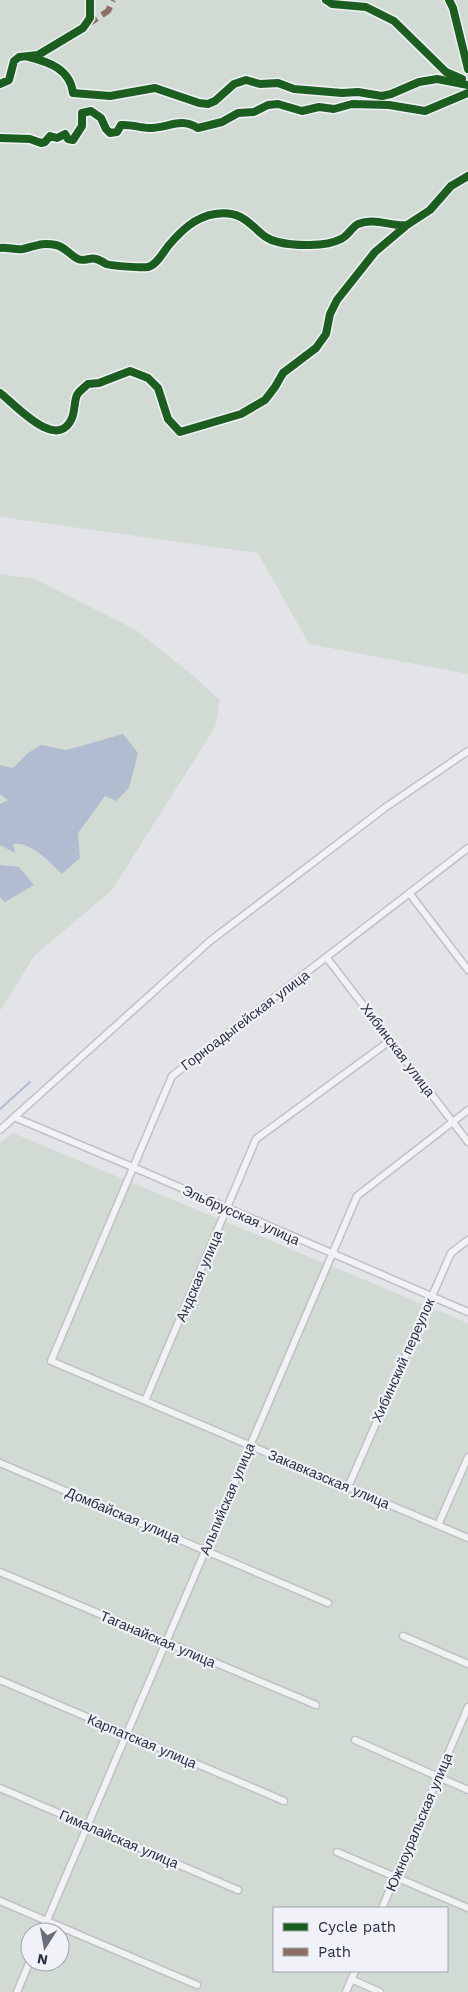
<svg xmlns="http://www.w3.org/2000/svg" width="468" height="1992" font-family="'Work Sans',sans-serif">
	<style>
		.green { fill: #d2dbd3; fill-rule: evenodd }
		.water { fill: #b1bcd1 }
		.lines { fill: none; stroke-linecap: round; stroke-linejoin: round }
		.stream { stroke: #b1bcd1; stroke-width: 2 }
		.street-casing { stroke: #c0c1c4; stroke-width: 9 }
		.street { stroke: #f1f2f4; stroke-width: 6 }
		.quiet { stroke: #8d6e63; stroke-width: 6; stroke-dasharray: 12 6; stroke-linecap: butt }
		.cycleway-casing { stroke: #f0f2f7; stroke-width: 11 }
		.cycleway { stroke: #1b5e20; stroke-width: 8 }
		.labels { text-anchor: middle; stroke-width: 4.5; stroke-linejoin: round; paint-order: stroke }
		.street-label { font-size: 14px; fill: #292e40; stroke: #f0f2f7 }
	</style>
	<rect width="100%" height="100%" fill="#e3e4e7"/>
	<path class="green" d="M0,0H468V674L309,644L258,553L0,517Z
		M0,574L35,579L136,630L190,673L220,700L215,727L112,890L35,955L0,1011Z
		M13,1133L468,1323V1992H0V1143ZM274,1908H447V1971H274ZM30,1932H60V1962H30Z"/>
	<path class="water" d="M123,734L138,753L129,788L116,801L105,796L78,833L80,858L62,874C49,862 32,842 13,844L15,853L0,845V804L8,800L0,794V765L13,768L28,753L41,745L67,750Z
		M0,865L19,867L34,885L5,902L0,897Z"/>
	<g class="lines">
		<path class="stream" d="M0,1109L30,1082"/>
		<g class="street-casing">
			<path id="street" d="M468,848L172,1076L51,1361L468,1538
				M410,894L468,970
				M327,958L468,1142
				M14,1117L135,1168L468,1312
				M0,1130L210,941L386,807L468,751
				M145,1401L256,1139L391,1040
				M0,1463L328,1603
				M348,1487L451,1253L468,1240
				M438,1525L468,1457
				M0,1572L316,1705
				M403,1636L468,1664
				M0,1680L284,1801
				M355,1740L468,1790
				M0,1788L238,1890
				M337,1852L468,1908
				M0,1901L197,1985
				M382,1908L468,1707
				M42,1932L357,1196L468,1110
				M351,1979L380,1992
				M17,1992L30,1961
				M346,1992L355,1971"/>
		</g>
		<use href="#street" class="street"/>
		<path class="quiet" d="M87,25L108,11L113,0"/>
		<g class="cycleway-casing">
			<path id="cycleway" d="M326,0L332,4L366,7L394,21L446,72L462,79
				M449,0L453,8L468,69
				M29,57C49,62 70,69 73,93L110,96L155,88L199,103L208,104L215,101L234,84L246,80L260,84L278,83L294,89L342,93L358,92L382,96L391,94L419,82L437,79L468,85
				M0,84L9,80L14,61L19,57L38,55L83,28L90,18V0
				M0,138L30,139L41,143L45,142L50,136L57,138L65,134L68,139L73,140L82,126V113L91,111L101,118L106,129L110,133L117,132L121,125C132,124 139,128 149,128C169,128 180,117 198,128L222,122L238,113L254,112L268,105L278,104L302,111L319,107L334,109L352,104L389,105L425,111L468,93
				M0,248C7,247 16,250 23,249C36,246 41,242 56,245C65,247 70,255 78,259C84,262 90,257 96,259C100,260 103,262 106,264C113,266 142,268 148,267C157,265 163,252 169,245C181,231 195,217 215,214C251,208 254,238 278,242C294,246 326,247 341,239C348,236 352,227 358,224C375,217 391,227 407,225
				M0,393C15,404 57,453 72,418C75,411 74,402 77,395C79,391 85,387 88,384L99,383L130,371L148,378L158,388L168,419L180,432L241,414L265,400L275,387L283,373L316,348L326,334L330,314L337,300L375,252L407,225L430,210L451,186L468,176"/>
		</g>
		<use href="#cycleway" class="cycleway"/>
	</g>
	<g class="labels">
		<g class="street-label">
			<text transform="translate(245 1020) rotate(-37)" y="5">Горноадыгейская улица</text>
			<text transform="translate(398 1050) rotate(53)" y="5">Хибинская улица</text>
			<text transform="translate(241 1215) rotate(24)" y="5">Эльбрусская улица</text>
			<text transform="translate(199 1276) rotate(-67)" y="5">Андская улица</text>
			<text transform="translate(403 1360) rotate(-66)" y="5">Хибинский переулок</text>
			<text transform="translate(329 1479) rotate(23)" y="5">Закавказская улица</text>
			<text transform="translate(227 1499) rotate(-67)" y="5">Альпийская улица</text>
			<text transform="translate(123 1515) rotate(23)" y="5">Домбайская улица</text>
			<text transform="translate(158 1639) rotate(23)" y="5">Таганайская улица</text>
			<text transform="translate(142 1741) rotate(23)" y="5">Карпатская улица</text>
			<text transform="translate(419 1822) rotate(-67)" y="5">Южноуральская улица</text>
			<text transform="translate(119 1839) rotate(23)" y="5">Гималайская улица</text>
		</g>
	</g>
	<rect x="273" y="1907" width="175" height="65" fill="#f0f2f7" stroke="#a0a4ae"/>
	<rect x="283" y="1923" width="25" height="8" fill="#1b5e20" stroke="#a0a4ae"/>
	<text x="318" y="1932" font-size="15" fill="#292e40">Cycle path</text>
	<rect x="283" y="1948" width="25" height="8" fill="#8d6e63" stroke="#a0a4ae"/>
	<text x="318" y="1957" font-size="15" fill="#292e40">Path</text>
	<g transform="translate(45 1947) rotate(191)"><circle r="24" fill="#f0f2f7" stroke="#a0a4ae"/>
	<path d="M0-4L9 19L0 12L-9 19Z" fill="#6a6e7a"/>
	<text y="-8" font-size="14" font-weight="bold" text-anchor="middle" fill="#292e40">N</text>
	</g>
</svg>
